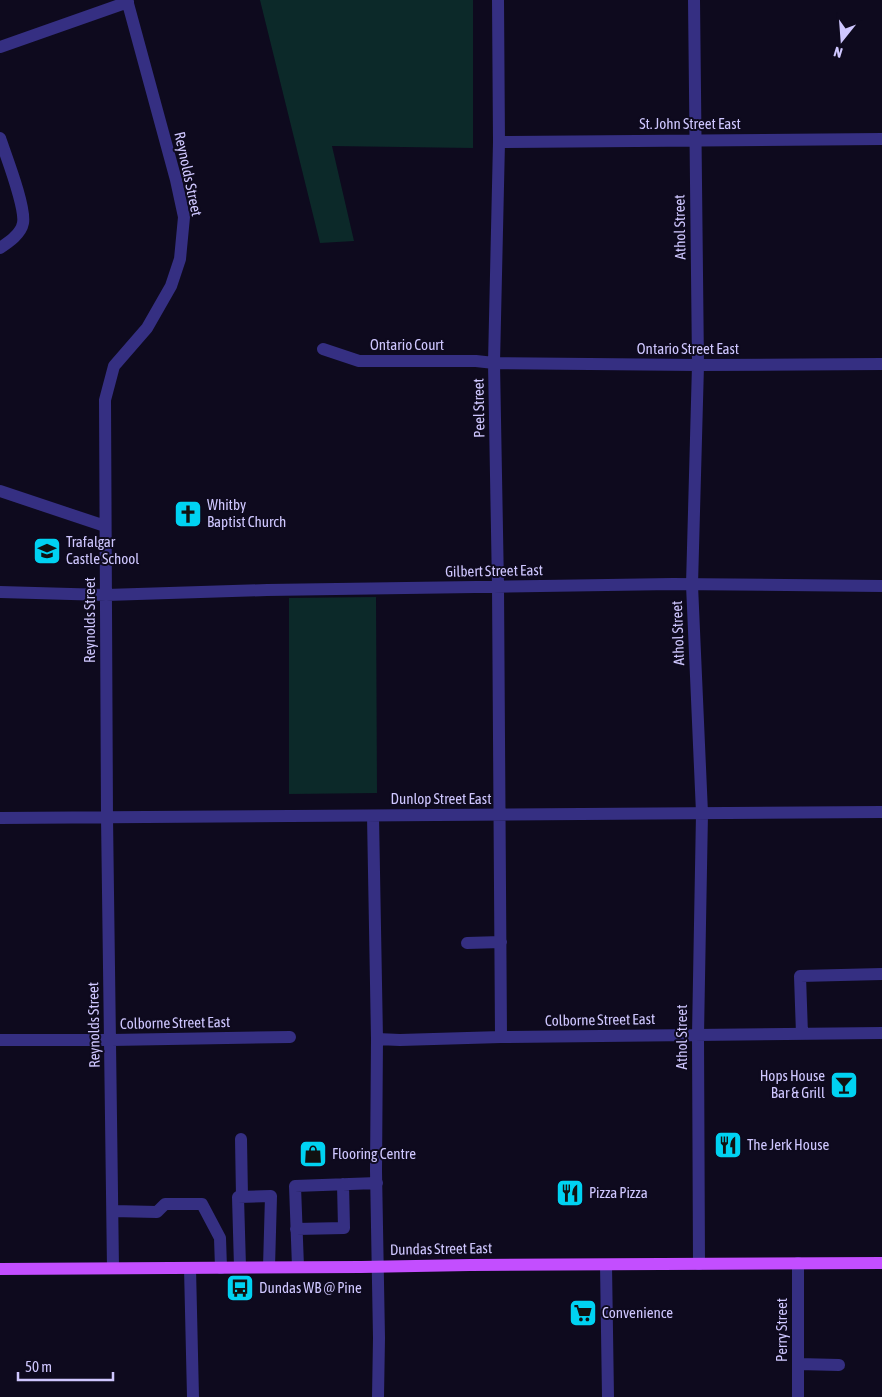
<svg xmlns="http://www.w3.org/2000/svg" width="882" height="1397" font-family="'Asap Condensed',sans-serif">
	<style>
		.green { fill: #0c2929 }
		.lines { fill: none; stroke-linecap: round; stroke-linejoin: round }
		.minor { stroke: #352f82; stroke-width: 12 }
		.major { stroke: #c34eff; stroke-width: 12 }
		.labels { text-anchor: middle; stroke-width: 4; stroke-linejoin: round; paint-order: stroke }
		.street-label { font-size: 15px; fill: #cfc7ff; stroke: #0e0a1e }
		.poi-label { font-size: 15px; fill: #cfc7ff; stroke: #0e0a1e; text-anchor: start }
	</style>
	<rect width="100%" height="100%" fill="#0e0a1e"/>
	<path class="green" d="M260,0H473V148L332,146L354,241L320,243Z
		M376,597L377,793L289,794V598Z"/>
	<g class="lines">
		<path class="minor" d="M498,0L499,142L494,363L498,587L501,1037
			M694,0L698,365L692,585L702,813L698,1035L699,1264
			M0,47L128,2
			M0,138C6,156 26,207 23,223C21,234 9,242 0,248
			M499,142L882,139
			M323,349L359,361H476L494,363L698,365L882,364
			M0,491L105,526
			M0,592L106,595L267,590L673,584L882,586
			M373,816L377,1039L376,1171L379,1338L378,1397
			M0,818L882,812
			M467,943L501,942
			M802,1034L800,976L882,974
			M377,1039L400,1040L501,1037L882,1033
			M0,1040H111L290,1037
			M241,1139L242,1197
			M113,1211L157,1212L165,1204H202L220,1238L221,1268
			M296,1229L344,1228L343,1184
			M798,1263V1397
			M606,1265L608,1397
			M240,1267L238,1197L271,1196L269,1267
			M298,1267L295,1186L377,1183
			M113,1268L107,817L105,400L114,366L147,328L171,286L180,259L184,217L176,180L127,0
			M190,1268L193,1397
			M798,1364L839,1365"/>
		<path class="major" d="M0,1269L361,1267L470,1265L882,1263"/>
	</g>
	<defs>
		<g id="church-square" transform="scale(1.4375)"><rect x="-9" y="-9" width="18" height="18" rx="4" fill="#00d2f2" stroke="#0e0a1e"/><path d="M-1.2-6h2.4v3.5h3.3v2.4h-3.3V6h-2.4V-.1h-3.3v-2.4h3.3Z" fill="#111"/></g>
		<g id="school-square" transform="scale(1.4375)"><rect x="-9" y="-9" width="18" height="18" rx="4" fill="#00d2f2" stroke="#0e0a1e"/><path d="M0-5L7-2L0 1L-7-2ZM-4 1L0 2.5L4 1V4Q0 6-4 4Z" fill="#111"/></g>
		<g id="bar-square" transform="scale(1.4375)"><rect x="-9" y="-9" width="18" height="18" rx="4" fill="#00d2f2" stroke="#0e0a1e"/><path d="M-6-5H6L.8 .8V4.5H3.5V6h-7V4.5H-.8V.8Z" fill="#111"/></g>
		<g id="restaurant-square" transform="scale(1.4375)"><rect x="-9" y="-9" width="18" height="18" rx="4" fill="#00d2f2" stroke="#0e0a1e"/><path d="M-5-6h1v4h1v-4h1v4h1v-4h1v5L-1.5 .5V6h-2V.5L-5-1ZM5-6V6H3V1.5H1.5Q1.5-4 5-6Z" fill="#111"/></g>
		<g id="shop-square" transform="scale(1.4375)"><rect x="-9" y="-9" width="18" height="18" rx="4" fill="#00d2f2" stroke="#0e0a1e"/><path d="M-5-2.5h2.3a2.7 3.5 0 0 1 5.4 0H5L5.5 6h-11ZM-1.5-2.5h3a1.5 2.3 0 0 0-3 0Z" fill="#111"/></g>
		<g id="bus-square" transform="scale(1.4375)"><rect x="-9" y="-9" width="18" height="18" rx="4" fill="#00d2f2" stroke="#0e0a1e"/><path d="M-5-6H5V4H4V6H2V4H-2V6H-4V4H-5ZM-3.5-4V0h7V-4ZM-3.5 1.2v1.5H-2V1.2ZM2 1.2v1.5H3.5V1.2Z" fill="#111"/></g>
		<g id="supermarket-square" transform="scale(1.4375)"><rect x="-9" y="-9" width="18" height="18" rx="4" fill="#00d2f2" stroke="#0e0a1e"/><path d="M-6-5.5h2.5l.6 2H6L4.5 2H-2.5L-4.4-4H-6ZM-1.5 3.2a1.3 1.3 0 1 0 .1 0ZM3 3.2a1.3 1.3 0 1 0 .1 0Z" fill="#111"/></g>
	</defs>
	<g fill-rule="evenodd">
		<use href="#church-square" x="188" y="514"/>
		<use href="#school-square" x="47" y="551"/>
		<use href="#bar-square" x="844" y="1085"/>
		<use href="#restaurant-square" x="728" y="1145"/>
		<use href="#shop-square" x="313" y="1154"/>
		<use href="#restaurant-square" x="570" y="1193"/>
		<use href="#bus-square" x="240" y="1288"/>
		<use href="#supermarket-square" x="583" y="1313"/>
	</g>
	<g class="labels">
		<g class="street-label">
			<text x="690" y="129">St. John Street East</text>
			<text transform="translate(188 174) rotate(78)" y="5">Reynolds Street</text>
			<text transform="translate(680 227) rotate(-91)" y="5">Athol Street</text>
			<text x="407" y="350">Ontario Court</text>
			<text x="688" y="354">Ontario Street East</text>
			<text transform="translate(479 408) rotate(-91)" y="5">Peel Street</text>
			<text transform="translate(494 571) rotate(-1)" y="5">Gilbert Street East</text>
			<text transform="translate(90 620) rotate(-90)" y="5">Reynolds Street</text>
			<text transform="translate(678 633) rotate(-92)" y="5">Athol Street</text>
			<text x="441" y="804">Dunlop Street East</text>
			<text transform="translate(600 1020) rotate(-1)" y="5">Colborne Street East</text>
			<text transform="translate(175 1023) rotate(-1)" y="5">Colborne Street East</text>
			<text transform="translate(94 1025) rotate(-91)" y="5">Reynolds Street</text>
			<text transform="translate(682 1037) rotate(-90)" y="5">Athol Street</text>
			<text transform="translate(441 1249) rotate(-1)" y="5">Dundas Street East</text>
			<text transform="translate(782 1330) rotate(-90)" y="5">Perry Street</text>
		</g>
		<g class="poi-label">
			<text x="207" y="510">Whitby<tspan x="207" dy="17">Baptist Church</tspan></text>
			<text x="66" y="547">Trafalgar<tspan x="66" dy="17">Castle School</tspan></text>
			<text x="825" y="1081" text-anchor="end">Hops House<tspan x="825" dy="17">Bar &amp; Grill</tspan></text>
			<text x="747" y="1150">The Jerk House</text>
			<text x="332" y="1159">Flooring Centre</text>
			<text x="589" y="1198">Pizza Pizza</text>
			<text x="259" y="1293">Dundas WB @ Pine</text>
			<text x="602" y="1318">Convenience</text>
		</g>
	</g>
	<g transform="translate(842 40) rotate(197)" stroke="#0e0a1e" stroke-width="4" paint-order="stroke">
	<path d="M0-4L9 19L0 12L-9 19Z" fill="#cfc7ff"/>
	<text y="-8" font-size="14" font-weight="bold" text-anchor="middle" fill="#cfc7ff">N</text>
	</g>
	<path d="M18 1372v8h95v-8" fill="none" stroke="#cfc7ff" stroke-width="2.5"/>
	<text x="25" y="1372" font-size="15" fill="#cfc7ff" stroke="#0e0a1e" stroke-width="4" paint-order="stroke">50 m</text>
</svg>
